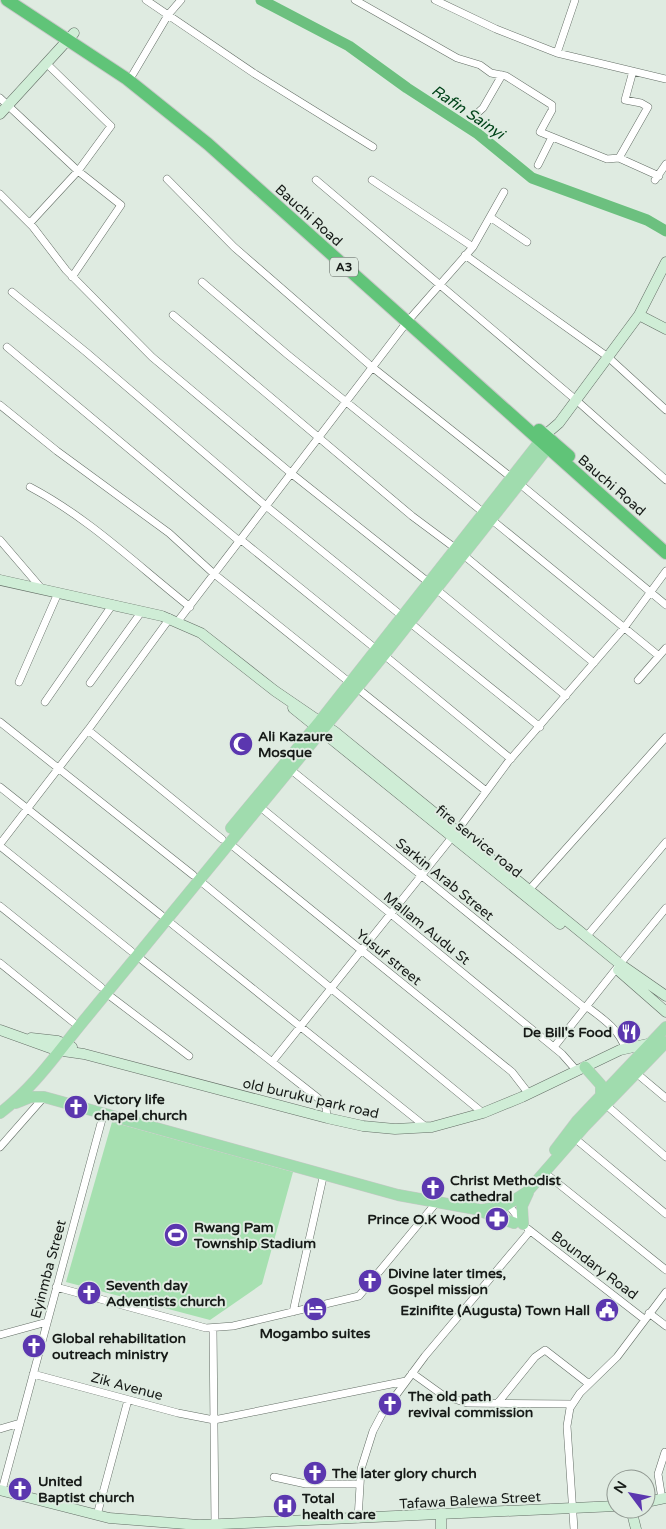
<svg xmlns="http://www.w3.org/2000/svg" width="666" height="1529" font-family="'Varela Round',sans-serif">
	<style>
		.green { fill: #a6e0b0 }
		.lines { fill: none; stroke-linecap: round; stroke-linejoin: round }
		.river { stroke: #6cc07f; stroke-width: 11 }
		.street-casing { stroke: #636d65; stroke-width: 8 }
		.secondary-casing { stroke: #636d65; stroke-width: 11 }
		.primary-casing { stroke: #c7c8c7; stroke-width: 12 }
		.highway-casing { stroke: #c7c8c7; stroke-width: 14 }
		.street { stroke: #fff; stroke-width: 7 }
		.secondary { stroke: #cfedd6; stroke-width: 10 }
		.primary { stroke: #a0dcae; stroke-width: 11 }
		.highway { stroke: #60c478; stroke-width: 12 }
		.labels { text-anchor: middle; stroke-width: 4; stroke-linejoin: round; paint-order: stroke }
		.shield { fill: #dfebe1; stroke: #525954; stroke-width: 1 }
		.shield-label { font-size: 12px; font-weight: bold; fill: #161a17 }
		.street-label { font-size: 14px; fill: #161a17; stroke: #dfebe1 }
		.poi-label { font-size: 14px; font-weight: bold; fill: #161a17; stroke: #dfebe1; text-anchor: start }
		.water-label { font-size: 15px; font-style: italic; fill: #004319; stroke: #dfebe1 }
	</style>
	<rect width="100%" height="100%" fill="#dfebe1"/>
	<path class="green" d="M112,1122L293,1172L262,1284L210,1320L66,1282Z"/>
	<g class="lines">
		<path class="river" d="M261,0L349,46L407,88L478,134L532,178L647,220L666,231"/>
		<g class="street-casing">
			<path id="street" d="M146,0L255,74L373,147
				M355,0L457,58L480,65L491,73L506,76L552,105V110L540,132L607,159L619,158L659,176
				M435,0L496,29L557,53L666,79
				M557,53L575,0
				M133,74L168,15L181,0
				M0,98L78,171L121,205L72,277
				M473,117L483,108L502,75
				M619,158L648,107L641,103L625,100L633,71
				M538,165L552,137
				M167,179L234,247L372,367L512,478
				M316,180L576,400L666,480
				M372,180L473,247
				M655,180L666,164
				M0,194L33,227L66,270L152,357L292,474L428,582
				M490,217L527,242
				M30,223L78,171L111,126L46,63
				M465,255L608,357L666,410
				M202,282L288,355L484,513
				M12,292L86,352L266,506L402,616
				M173,315L412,516L455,548L594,663
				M7,347L238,540
				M0,405L57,451L169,533L213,573L349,682
				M520,484L666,605
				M30,487C89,518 138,566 190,607
				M492,520L659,656
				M240,539L376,649
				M0,540L42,589
				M436,589L566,696
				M178,621L407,322L473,247L504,192
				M409,622L540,727
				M384,655L511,759
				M638,680L666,648
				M19,682L58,593
				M90,683L142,611
				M357,688L486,791
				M45,702L113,604
				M0,722L193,875
				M88,730L222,839
				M290,769L585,1008
				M0,787L161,915
				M259,806L562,1054L577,1071
				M229,843L512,1072L529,1094
				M0,844L88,730L170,618
				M0,846L131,951
				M199,880L483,1113
				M529,890L666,737
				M0,906L101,987
				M167,920L426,1127
				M586,937L666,842
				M137,956L318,1098L326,1107L327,1118
				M0,963L73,1022
				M620,964L666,908
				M106,993L189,1056
				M586,1006C602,1018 619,1029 625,1048
				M554,1047L616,969
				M272,1062L457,831L508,762L624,628L666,571
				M635,1072L666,1098
				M605,1104L666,1157
				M572,1136L666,1214
				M0,1147L44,1097
				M545,1173L666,1270
				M504,1199L521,1221
				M528,1229L644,1319
				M56,1287L206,1328L233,1326L359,1296L436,1203
				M293,1312L324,1173
				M649,1313L666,1326
				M213,1328L215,1525
				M0,1335L47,1322
				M412,1373L444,1396L467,1403L572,1404
				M33,1374L178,1413L214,1420L406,1381
				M497,1404L535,1357L545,1350L589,1384
				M0,1429L20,1423
				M274,1477L306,1484H360
				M2,1490L104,1112
				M662,1499L658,1474L665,1452
				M97,1515L128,1400
				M358,1519L361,1469L373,1431L382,1414L425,1356L530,1231
				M574,1529L567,1426L570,1408L580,1393L617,1357L666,1292"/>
		</g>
		<g class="secondary-casing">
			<path id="secondary" d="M0,114L74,33
				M639,315L666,329
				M545,435L559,423L639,315L666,262
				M0,580L162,616L201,633L275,691L335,732L620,964L666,996
				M293,708L560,924
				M618,970L666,1012
				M0,1030L56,1050L84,1054L327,1118L363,1126L395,1129L432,1127L483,1113L522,1097L620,1050L652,1043
				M31,1038L58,1041L72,1047
				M0,1490L109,1518L199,1525L616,1506
				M646,1502L666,1498
				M631,1509L636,1529
				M441,1515V1529"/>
		</g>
		<g class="primary-casing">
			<path id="primary" d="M231,828L320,721L545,435
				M585,1067L601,1085V1095
				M16,1103L31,1097H44L398,1195L481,1210L505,1206L527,1192L584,1127L666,1042
				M0,1113C33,1088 55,1056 81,1024L384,655L553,441
				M555,1150L577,1121L666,1027
				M483,1212L514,1223
				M523,1224L522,1206L528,1193"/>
		</g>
		<g class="highway-casing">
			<path id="highway" d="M7,0L127,79L208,144L666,553
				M539,430L569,456"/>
		</g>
		<use href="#street" class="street"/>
		<use href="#secondary" class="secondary"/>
		<use href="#primary" class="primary"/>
		<use href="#highway" class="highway"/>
	</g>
	<defs>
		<g id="mosque-disc" transform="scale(1.25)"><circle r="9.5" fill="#5b37af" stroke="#dfebe1"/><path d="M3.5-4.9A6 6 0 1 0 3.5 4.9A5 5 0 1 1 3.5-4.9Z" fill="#fff"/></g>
		<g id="restaurant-disc" transform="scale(1.25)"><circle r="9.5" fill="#5b37af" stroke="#dfebe1"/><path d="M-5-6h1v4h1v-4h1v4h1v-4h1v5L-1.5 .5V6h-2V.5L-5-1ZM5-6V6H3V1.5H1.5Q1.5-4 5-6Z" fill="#fff"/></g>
		<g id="church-disc" transform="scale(1.25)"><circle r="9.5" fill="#5b37af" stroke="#dfebe1"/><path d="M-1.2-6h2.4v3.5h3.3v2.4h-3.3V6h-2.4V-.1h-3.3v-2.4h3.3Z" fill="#fff"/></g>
		<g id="pharmacy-disc" transform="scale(1.25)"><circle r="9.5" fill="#5b37af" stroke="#dfebe1"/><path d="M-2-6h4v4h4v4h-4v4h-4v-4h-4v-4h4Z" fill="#fff"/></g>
		<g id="stadium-disc" transform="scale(1.25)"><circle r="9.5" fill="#5b37af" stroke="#dfebe1"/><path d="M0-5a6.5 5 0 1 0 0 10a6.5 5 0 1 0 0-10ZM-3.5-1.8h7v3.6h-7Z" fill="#fff"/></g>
		<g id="hotel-disc" transform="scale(1.25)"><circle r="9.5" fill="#5b37af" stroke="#dfebe1"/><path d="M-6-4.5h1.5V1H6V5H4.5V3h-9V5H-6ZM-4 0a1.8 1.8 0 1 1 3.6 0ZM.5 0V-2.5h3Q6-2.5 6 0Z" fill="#fff"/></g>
		<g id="civic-disc" transform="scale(1.25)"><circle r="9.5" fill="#5b37af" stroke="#dfebe1"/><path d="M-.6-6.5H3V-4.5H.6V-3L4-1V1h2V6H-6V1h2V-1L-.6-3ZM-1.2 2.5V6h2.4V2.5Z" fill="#fff"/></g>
		<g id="hospital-disc" transform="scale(1.25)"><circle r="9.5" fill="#5b37af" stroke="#dfebe1"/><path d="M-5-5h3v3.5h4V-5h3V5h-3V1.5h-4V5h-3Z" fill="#fff"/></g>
	</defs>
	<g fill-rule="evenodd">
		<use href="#mosque-disc" x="241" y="744"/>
		<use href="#restaurant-disc" x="629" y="1032"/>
		<use href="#church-disc" x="76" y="1107"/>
		<use href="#church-disc" x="433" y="1188"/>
		<use href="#pharmacy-disc" x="497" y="1219"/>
		<use href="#stadium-disc" x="176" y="1235"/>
		<use href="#church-disc" x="370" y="1281"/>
		<use href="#church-disc" x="89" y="1293"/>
		<use href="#hotel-disc" x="315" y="1309"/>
		<use href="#civic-disc" x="607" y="1310"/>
		<use href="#church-disc" x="34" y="1346"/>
		<use href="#church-disc" x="390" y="1404"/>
		<use href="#church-disc" x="315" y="1473"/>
		<use href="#church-disc" x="20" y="1489"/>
		<use href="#hospital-disc" x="285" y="1506"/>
	</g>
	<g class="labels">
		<rect class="shield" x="330" y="257.5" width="28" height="19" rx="4"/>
		<g class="shield-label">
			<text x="344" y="271">A3</text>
		</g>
		<g class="street-label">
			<text transform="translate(309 215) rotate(42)" y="5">Bauchi Road</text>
			<text transform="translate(612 485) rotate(41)" y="5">Bauchi Road</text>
			<text transform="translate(479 841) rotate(39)" y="5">fire service road</text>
			<text transform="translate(445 879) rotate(39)" y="5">Sarkin Arab Street</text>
			<text transform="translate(427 928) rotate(39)" y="5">Mallam Audu St</text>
			<text transform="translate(389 957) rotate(39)" y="5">Yusuf street</text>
			<text transform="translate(311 1098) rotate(13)" y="5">old buruku park road</text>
			<text transform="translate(595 1265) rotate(37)" y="5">Boundary Road</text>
			<text transform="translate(48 1269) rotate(-75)" y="5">Eyinmba Street</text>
			<text transform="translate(127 1386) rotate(15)" y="5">Zik Avenue</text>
			<text transform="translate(470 1500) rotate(-3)" y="5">Tafawa Balewa Street</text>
		</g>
		<g class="poi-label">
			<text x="258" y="741">Ali Kazaure<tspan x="258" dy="16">Mosque</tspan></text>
			<text x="612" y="1037" text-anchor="end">De Bill's Food</text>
			<text x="94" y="1104">Victory life<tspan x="94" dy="16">chapel church</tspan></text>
			<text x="450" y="1185">Christ Methodist<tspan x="450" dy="16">cathedral</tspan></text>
			<text x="480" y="1224" text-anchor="end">Prince O.K Wood</text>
			<text x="194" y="1232">Rwang Pam<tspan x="194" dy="16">Township Stadium</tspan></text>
			<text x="388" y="1278">Divine later times,<tspan x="388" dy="16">Gospel mission</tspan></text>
			<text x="106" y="1290">Seventh day<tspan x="106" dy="16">Adventists church</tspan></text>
			<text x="590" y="1315" text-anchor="end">Ezinifite (Augusta) Town Hall</text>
			<text x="315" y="1338" text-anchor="middle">Mogambo suites</text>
			<text x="52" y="1343">Global rehabilitation<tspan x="52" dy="16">outreach ministry</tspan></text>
			<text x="408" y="1401">The old path<tspan x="408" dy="16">revival commission</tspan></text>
			<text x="332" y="1478">The later glory church</text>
			<text x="38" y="1486">United<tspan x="38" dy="16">Baptist church</tspan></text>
			<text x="302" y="1503">Total<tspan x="302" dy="16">health care</tspan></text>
		</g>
		<g class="water-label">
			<text transform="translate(468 112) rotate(34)" y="5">Rafin Sainyi</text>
		</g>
	</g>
	<g transform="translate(631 1494) rotate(302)"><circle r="24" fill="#dfebe1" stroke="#8f9790"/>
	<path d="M0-4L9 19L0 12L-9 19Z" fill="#5b37af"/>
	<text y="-8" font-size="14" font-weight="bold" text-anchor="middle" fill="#161a17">N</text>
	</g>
</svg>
